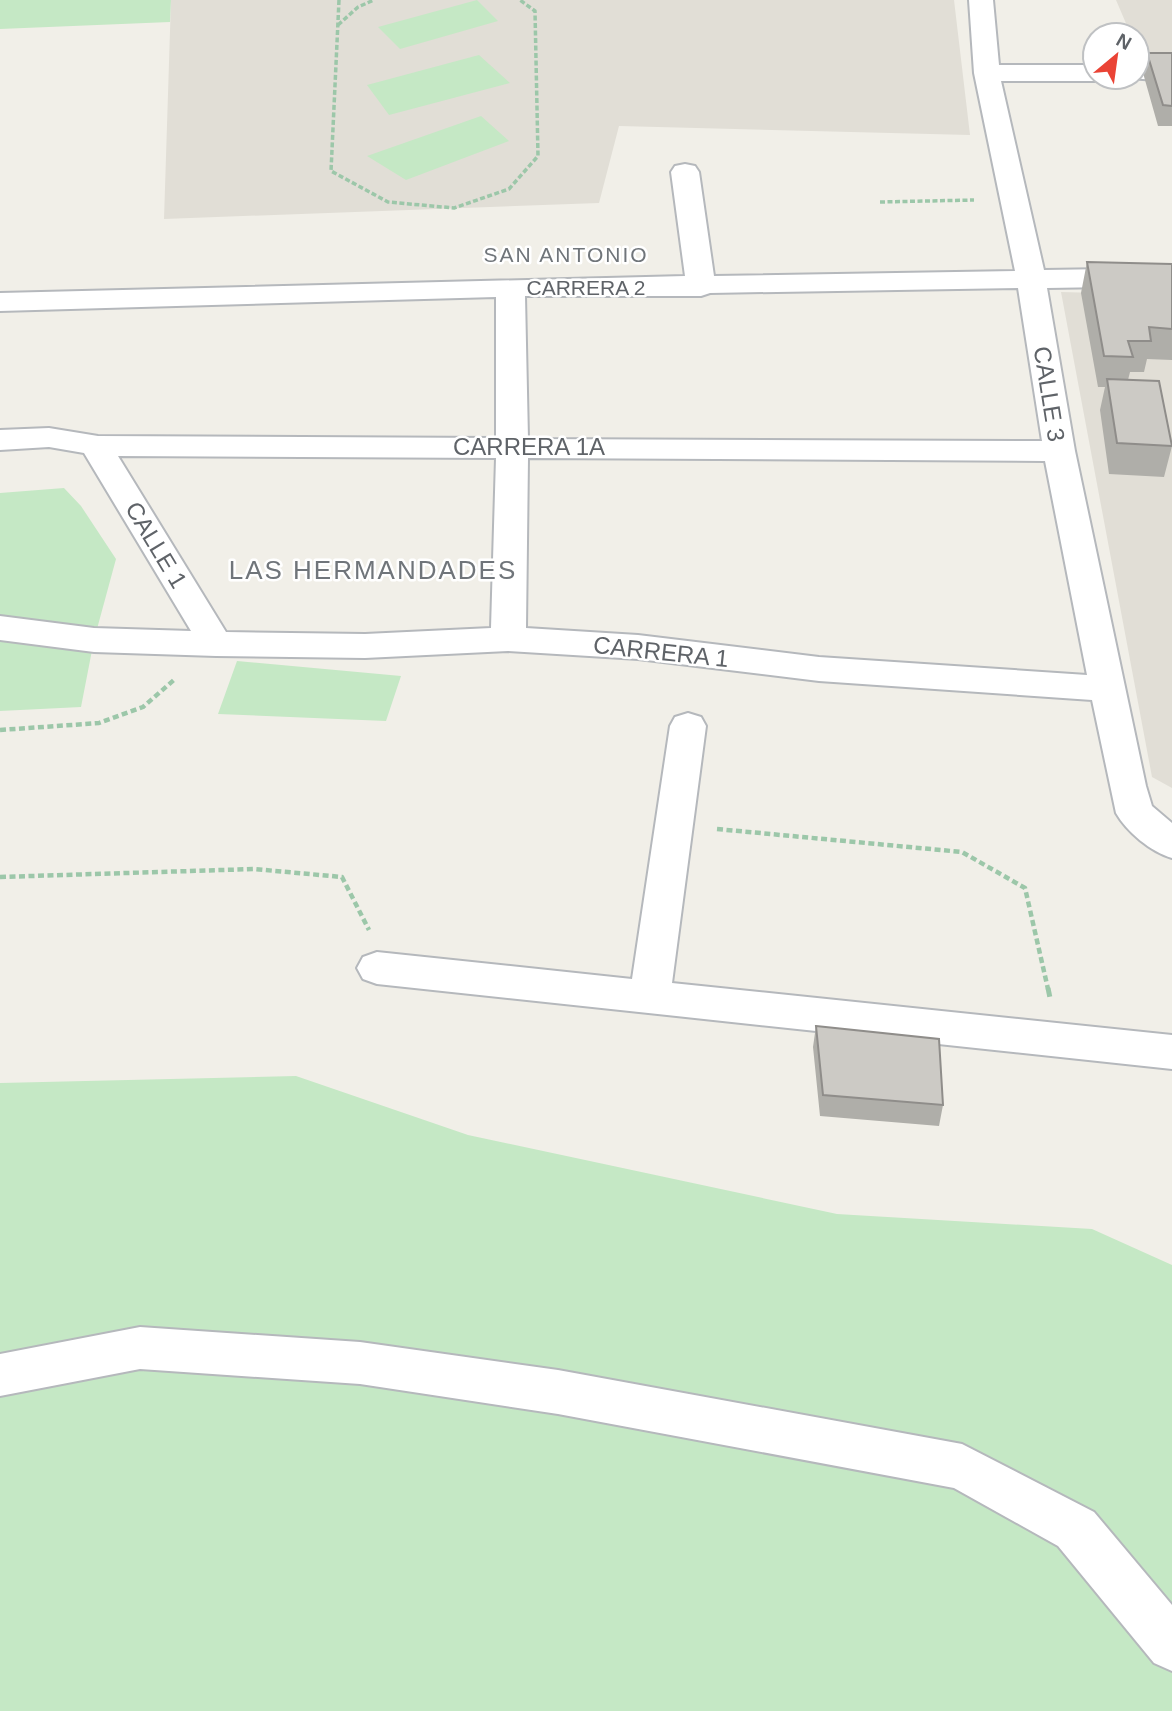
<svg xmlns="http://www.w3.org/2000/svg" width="1172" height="1711" font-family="Helvetica,sans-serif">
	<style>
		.education { fill: #e1ded6 }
		.green { fill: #c5e8c5 }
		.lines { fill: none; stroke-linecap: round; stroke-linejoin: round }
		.minor-casing { stroke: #b5b8bc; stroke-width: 4 }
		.path-far2 { stroke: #9cc7a9; stroke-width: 3.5; stroke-dasharray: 5 2.5; stroke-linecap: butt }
		.path-far1 { stroke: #9cc7a9; stroke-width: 4.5; stroke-dasharray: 6 3.5; stroke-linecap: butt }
		.path { stroke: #9cc7a9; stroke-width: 5; stroke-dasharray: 9 4.5; stroke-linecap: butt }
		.minor { fill: #fff; fill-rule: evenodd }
		.wall { fill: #afaea9 }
		.building { fill: #cccac5; stroke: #8f8d8a; stroke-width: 2 }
		.labels { text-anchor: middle; stroke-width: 5; stroke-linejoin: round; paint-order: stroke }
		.far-neighbourhood-label { font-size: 21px; letter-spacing: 2px; fill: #70757a; stroke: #fff }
		.far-street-label { font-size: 21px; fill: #5f6368; stroke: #fff }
		.street-label { font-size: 24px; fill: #5f6368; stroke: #fff }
		.neighbourhood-label { font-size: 26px; letter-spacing: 2px; fill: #70757a; stroke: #fff }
	</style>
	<rect width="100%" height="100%" fill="#f1efe8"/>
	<path class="education" d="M171,0H954L970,135L619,126L599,203L164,219Z
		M1116,0H1172V64H1144L1137,48V35H1131Z
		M1061,292L1172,295V788L1152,777Z"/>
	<path class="green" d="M0,0H171L170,22L0,29Z
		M477,0L498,21L400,49L378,27Z
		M479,55L510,83L389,115L367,85Z
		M481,116L509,141L406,180L367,156Z
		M64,488L81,506L116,559L94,640L81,707L0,711V493Z
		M237,661L401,676L386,721L218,714Z
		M296,1076L468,1135L837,1214L1092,1229L1172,1265V1711H0V1083Z"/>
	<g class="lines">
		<g class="minor-casing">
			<path id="minor" d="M969,0H993L999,65H1095V77H1105L1095,81H1001L1044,270L1172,268V286L1047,288L1075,451L1146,786L1152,806L1172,823V858C1151,852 1127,832 1116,813L1092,700L819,681L638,659L508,651L365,658L216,656L94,652L0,640V616L94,628L191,631L84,453L49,447L0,450V430L49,428L98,436L496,438V297L0,311V293L685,276L671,172L675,166L685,164L695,166L699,172L714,276L1015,271L974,73ZM1018,288L1042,441L528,439L525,296H701L710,293ZM118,456L496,458L491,628L365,634L226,632ZM528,458L1045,461L1087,675L819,657L638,635L526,628Z
				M1137,65H1172V81L1128,78L1137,77Z
				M688,713L701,717L706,726L672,983L1172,1035V1069L377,984L363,979L357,968L363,957L377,952L632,979L670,726L675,717Z
				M140,1327L360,1342L558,1370L962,1444L1094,1512L1172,1605V1671L1154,1663L1058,1546L954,1488L558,1414L360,1384L140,1369L0,1396V1354Z"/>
		</g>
		<path class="path-far2" d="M339,0L331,171L388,202L454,208L509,189L538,156L535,11L520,0
			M338,25L358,7L374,0
			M880,202L974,200"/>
		<path class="path-far1" d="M0,730L99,723L143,707L175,679
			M717,829L962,852L1025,888L1048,989
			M0,877L254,869L342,877L369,930"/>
		<path class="path" d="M1048,988L1050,998"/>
		<use href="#minor" class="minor"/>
	</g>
	<path class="wall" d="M1147,53H1172V126H1158L1143,73Z
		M1087,262L1172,264V360L1147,359L1144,372H1130L1128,380L1172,446L1164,477L1109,474L1100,410L1105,387H1098L1081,293Z
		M816,1026L943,1105L939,1126L820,1116L813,1047Z"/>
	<path class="building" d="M1147,53H1172V106L1163,105Z
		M1087,262L1172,264V329L1149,327L1151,341H1128L1133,357L1104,356Z
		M1107,379L1159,381L1172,446L1117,443Z
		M816,1026L939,1039L943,1105L823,1095Z"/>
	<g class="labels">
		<g class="far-neighbourhood-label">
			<text x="566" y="262">SAN ANTONIO</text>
		</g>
		<g class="far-street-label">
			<text x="586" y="295">CARRERA 2</text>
		</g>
		<g class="street-label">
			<text transform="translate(1049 394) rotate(81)" y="8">CALLE 3</text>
			<text x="529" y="455">CARRERA 1A</text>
			<text transform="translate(156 545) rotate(59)" y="8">CALLE 1</text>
			<text transform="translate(661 652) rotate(6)" y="8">CARRERA 1</text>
		</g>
		<g class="neighbourhood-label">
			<text x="373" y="579">LAS HERMANDADES</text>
		</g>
	</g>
	<g transform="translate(1116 56) rotate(29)"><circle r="33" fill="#ffffff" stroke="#bfc1c3" stroke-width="2"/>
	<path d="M0-5L12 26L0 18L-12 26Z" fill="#ea4335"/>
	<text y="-10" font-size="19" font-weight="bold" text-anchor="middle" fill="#5f6368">N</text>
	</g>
</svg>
